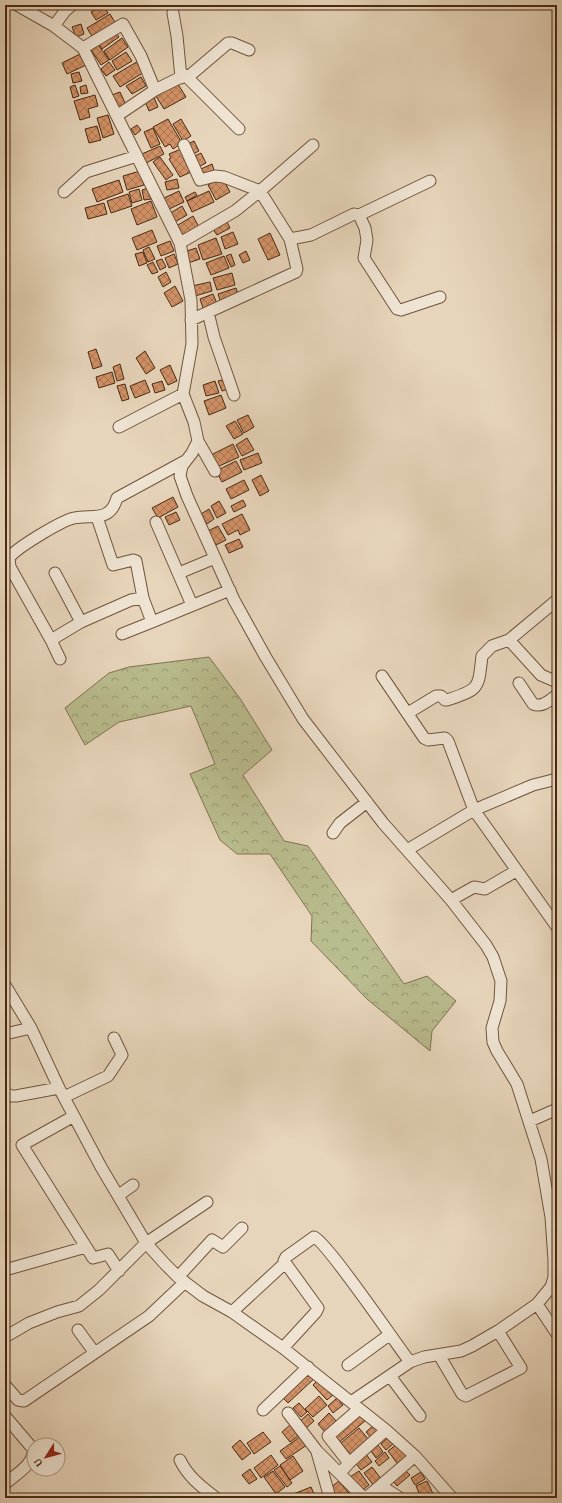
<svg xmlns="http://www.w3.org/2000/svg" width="562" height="1503" font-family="'Gentium Book Plus',serif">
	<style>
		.forest { fill: url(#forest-crowns); stroke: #817250 }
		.building { fill: url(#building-cross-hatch); stroke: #492911 }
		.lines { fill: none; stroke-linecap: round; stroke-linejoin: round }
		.minor-casing { stroke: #70543c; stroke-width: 13 }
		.minor { stroke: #efe4d3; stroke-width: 11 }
	</style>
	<defs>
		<pattern id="forest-crowns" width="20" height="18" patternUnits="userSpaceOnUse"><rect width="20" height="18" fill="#b9bc8e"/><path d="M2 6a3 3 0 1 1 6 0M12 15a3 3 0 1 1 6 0" fill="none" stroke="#989973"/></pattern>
		<pattern id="building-cross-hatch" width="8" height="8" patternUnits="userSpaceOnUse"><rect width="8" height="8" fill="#d39267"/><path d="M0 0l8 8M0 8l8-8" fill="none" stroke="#ad7753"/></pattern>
	</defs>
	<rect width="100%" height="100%" fill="#e7d5bb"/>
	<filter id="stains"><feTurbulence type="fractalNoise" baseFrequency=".005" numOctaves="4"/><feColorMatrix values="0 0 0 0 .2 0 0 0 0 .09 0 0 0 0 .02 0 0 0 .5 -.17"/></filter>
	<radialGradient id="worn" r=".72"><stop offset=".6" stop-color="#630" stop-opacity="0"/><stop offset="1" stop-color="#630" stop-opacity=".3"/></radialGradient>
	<path class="forest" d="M209,657L241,700L272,750L243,775L284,841L308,846L404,984L427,976L456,1001L432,1031L430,1051L367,999L311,941L312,916L270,854H237L220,840L190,774L215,764L191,706L119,722L85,745L65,708L109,673L129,667Z"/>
	<path class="building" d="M103,5L108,13L96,20L91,12Z
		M110,14L116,24L93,38L87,28Z
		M81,24L84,34L76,37L72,27Z
		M115,31L119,37L102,49L98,43Z
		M122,38L128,47L110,60L104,51Z
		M97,43L109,60L101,65L90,48Z
		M126,52L132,61L117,70L112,61Z
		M80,54L86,65L67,74L62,63Z
		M140,60L146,71L120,87L113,76Z
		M109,62L115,70L106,76L101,69Z
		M79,72L82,81L73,83L71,74Z
		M141,77L146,86L132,94L126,86Z
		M176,81L186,97L164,109L154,93Z
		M75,85L79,96L73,98L70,87Z
		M86,85L88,93L81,94L80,87Z
		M120,92L126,105L118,108L112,95Z
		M95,95L98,106L88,109L90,117L80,120L74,101Z
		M153,95L158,107L149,111L144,99Z
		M108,115L114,134L103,138L97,118Z
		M168,119L182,143L173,149L170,144L165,147L153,127Z
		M181,119L191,136L183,141L173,124Z
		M137,125L141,130L135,135L131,129Z
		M97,126L101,140L89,143L85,129Z
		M153,128L160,144L151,148L144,132Z
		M194,141L199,151L191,155L186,145Z
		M160,146L164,154L146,163L142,154Z
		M181,149L191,172L180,177L169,159L171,158L169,154Z
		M201,153L206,163L198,167L193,157Z
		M160,157L173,175L166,180L153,162Z
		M212,164L215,173L204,177L201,169Z
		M140,171L144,185L127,190L123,176Z
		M222,177L230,192L216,200L208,185Z
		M177,179L179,188L167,190L165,182Z
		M119,180L123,192L97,202L92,189Z
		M148,188L151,199L144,200L142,190Z
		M139,189L142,200L132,203L129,192Z
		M179,191L184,202L167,210L162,199Z
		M209,191L214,202L192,212L187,201Z
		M195,192L197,195L187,201L185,197Z
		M128,194L132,206L111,213L107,201Z
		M151,201L157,217L137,225L131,209Z
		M104,203L107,214L88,219L85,208Z
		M182,206L187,215L173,223L169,214Z
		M193,216L200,229L181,241L173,228Z
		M226,220L230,228L217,235L212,228Z
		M152,230L157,242L137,250L132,238Z
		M233,232L238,244L225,249L221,237Z
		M270,233L280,255L268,260L258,239Z
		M216,238L222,254L203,260L198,245Z
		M170,241L174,251L161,256L157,246Z
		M149,247L155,259L148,262L143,250Z
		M196,248L200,259L188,263L184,252Z
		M246,251L250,260L243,263L239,255Z
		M143,252L147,263L139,266L135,254Z
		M174,254L178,264L169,268L165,258Z
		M231,254L235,265L231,267L226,256Z
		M224,256L229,268L211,275L206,263Z
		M162,259L166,267L160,270L156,261Z
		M153,262L158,272L152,274L147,265Z
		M166,272L171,282L163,287L158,277Z
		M232,273L235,285L217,290L213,278Z
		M210,282L212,291L195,296L192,286Z
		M175,286L183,301L172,307L164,293Z
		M236,288L239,297L221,303L218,294Z
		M213,294L218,306L204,311L200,299Z
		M96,349L102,366L93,369L88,352Z
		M145,351L155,368L146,374L136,358Z
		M120,364L124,379L117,381L113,367Z
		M170,365L177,381L168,385L160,370Z
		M112,372L115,383L99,388L96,377Z
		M226,379L229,389L222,391L218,381Z
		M145,380L150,392L135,398L130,386Z
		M162,381L165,390L155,393L152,384Z
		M215,381L219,393L206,396L203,385Z
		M125,384L129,399L122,401L117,386Z
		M221,395L226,408L209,415L204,401Z
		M248,415L254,427L244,433L237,420Z
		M235,421L243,434L234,439L226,426Z
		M247,438L254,450L242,456L236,445Z
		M233,444L239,457L217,467L211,455Z
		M258,453L262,463L244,470L240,460Z
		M236,461L242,472L222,482L216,471Z
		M261,475L269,491L260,496L252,480Z
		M244,480L249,490L231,499L226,489Z
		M173,497L178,507L158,518L152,508Z
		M243,500L246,506L234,512L231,506Z
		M219,501L226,513L217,518L211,506Z
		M209,509L214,519L207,524L201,514Z
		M176,512L180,520L169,525L165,517Z
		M242,514L250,530L240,535L238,530L228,535L222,524Z
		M218,526L226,540L216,545L208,531Z
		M239,539L243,547L229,553L225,545Z
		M308,1370L316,1377L288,1403L281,1396Z
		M319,1379L333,1395L327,1400L313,1385Z
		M319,1396L327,1405L313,1417L305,1409Z
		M337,1398L343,1405L333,1413L328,1406Z
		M299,1403L307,1412L301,1417L293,1408Z
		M357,1412L365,1421L337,1444L330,1436Z
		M329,1413L337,1422L325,1432L318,1424Z
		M308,1414L314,1421L304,1430L298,1423Z
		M290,1425L298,1436L290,1442L282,1432Z
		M374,1425L381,1432L372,1439L366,1432Z
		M359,1428L369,1440L351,1455L341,1443Z
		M263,1432L271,1442L254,1454L247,1443Z
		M301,1436L307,1445L286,1459L280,1451Z
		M389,1437L394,1443L386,1450L381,1444Z
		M240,1440L251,1453L242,1460L232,1447Z
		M376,1442L383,1452L376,1458L368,1447Z
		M397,1444L409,1459L400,1467L388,1451Z
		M385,1452L389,1458L379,1466L375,1461Z
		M365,1453L372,1462L361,1470L354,1461Z
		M271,1455L278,1465L261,1478L254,1468Z
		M293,1456L303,1471L290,1480L280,1465Z
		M280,1466L292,1483L287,1487L274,1470Z
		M372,1467L382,1480L374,1486L364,1473Z
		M250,1469L257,1479L249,1484L242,1475Z
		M405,1470L410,1475L397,1486L393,1481Z
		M273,1471L285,1487L276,1494L264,1477Z
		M359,1471L369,1485L360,1492L350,1477Z
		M421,1472L425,1479L415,1485L411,1478Z
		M339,1481L352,1497L350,1498H338L330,1488Z
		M427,1481L435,1498H421L416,1486Z
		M311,1487L316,1498H292L291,1495Z"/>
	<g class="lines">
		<g class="minor-casing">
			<path id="minor" d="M17,5L54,26L83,48L180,243L191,300L192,344L183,394L194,422L198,441L192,453L182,466L180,476L187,496L234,600L265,656L303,719L383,823L451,900L486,945L493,957L501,981L500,1001L492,1028L493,1042L497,1051L517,1084L541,1159L551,1217L554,1260V1277L551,1287L537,1304L498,1331L472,1346L461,1351L424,1357L410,1362L351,1402
				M173,13L177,36L181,78
				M54,26L65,11L72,5
				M83,48L123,24L141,56L155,90
				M188,77L228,43H232L249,50
				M118,115L155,90L185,75L239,129
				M184,145L200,180L215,176L224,177L260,191L290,239
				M64,192L86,172L137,156
				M359,215L430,181
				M180,243L235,211L260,191L313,145
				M208,312L214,337L234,395
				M191,320L296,272L297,269L290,239L311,235L354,214L359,215L365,228L367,240L364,258L397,309L401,310L440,297
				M119,427L183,394
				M198,441L215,471
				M97,517L113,565L133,560L136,561L143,598
				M156,522L192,605
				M55,573L81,622L131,600L143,598L152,622L230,590
				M179,573L215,558
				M557,600L509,640L541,675L557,682
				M81,622L51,640L10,567L9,558C16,548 61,521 74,518C92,514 110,523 117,498L185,461
				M122,634L152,622
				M51,640L60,659
				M382,676L424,738L428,740L445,738L448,741L474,810L557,927
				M519,683L533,704C542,708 550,700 557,695
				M408,713L436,696H441L445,700H447C481,689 478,688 482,656L492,646L509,640
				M333,833L340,823L367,802
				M407,850L474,810L533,785L557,779
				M451,900L474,887L485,889L516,871
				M5,985L31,1028
				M5,1034L31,1028L59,1088L101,1167L146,1243L165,1264L178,1277L203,1296L232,1312L283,1348L386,1430L415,1456L452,1498
				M5,1093L11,1096H16L59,1088
				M64,1097L108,1076L122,1055L114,1038
				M74,1116L22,1145L93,1258L108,1254L119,1271
				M530,1121L557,1109
				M119,1195L133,1185
				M5,1270L86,1247
				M178,1277L212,1240L223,1247L242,1228
				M537,1304L557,1334
				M232,1312L285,1263
				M78,1330L94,1352
				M5,1337L29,1323L57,1312L79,1306L99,1290L146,1243L207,1202
				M283,1348L316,1312L318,1308L284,1261L286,1257L314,1237C327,1242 396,1344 410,1362
				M439,1355L462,1394L466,1396L521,1368L498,1331
				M348,1365L389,1335
				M390,1376L420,1416
				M5,1385L18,1400L24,1401L149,1316L185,1282
				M263,1410L308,1367
				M288,1413L317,1451L364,1498
				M5,1416L33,1449C35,1464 16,1474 5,1484
				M317,1452L330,1498
				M180,1460C188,1477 202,1487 216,1498
				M349,1463L386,1430
				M340,1473L349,1463L328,1436L359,1409
				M381,1486L400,1498
				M366,1498L415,1456"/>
		</g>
		<use href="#minor" class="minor"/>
	</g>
	<rect width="562" height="1503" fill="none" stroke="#e7d5bb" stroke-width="20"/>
	<rect x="6" y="6" width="550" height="1491" fill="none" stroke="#492911" stroke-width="2"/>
	<rect x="10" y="10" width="542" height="1483" fill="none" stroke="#492911"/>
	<g transform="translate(46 1457) rotate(234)"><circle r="19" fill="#efe4d3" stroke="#ad9985"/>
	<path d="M0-3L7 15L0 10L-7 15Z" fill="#8f2418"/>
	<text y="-6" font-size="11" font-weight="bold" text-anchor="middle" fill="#492911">U</text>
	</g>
	<rect width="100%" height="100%" filter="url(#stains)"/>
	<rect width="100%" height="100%" fill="url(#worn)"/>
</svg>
